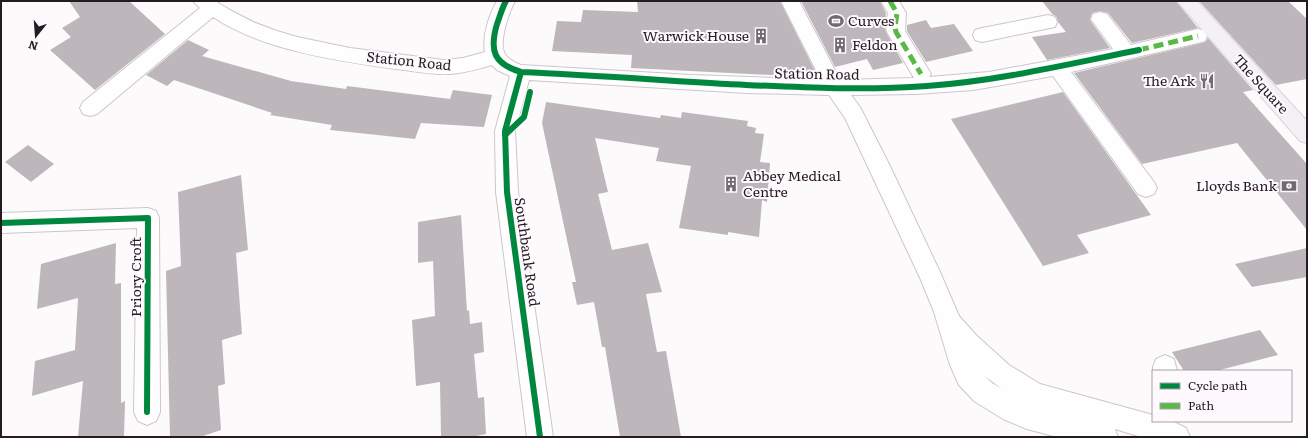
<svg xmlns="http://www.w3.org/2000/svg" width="1308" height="438" font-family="Literata,serif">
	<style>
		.building { fill: #bdb6bb }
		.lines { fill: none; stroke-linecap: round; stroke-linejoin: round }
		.minor-casing { stroke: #ccc6ca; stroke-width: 2 }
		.major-casing { stroke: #d7d4d7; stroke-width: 2 }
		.minor { fill: #fffeff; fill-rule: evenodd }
		.major { fill: #f4f1f4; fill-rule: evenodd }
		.quiet { stroke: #58b947; stroke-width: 5; stroke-dasharray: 10 5; stroke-linecap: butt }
		.cycleway-casing { stroke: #fef9fd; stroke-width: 8 }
		.cycleway { stroke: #00873e; stroke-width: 6 }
		.labels { text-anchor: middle; stroke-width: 4; stroke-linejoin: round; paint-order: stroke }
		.poi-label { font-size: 14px; fill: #251c23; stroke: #fef9fd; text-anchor: start }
		.street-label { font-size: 14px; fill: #251c23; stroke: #fef9fd }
	</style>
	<rect width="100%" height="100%" fill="#fdfafc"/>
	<path class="building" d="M69,1H129L165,34L95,90L50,50L71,37L62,28L80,17Z
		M637,1H780L815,71L791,76L631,68L632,55L552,51L557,21L581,22L583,10L638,12Z
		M801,1H880L886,13L885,28L886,32L903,63L873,70L867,59L835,67Z
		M1042,1H1176L1198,28L1132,43L1108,13L1100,11L1092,13L1090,20L1110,48L1047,60L1032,37L1066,32L1058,22L1056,16L1053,15Z
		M1199,1H1288L1307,19V79L1276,85Z
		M926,20L931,28L954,24L973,51L926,62L907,31V25Z
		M1208,38L1253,90L1243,92L1307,164V230L1237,143L1142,164L1074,73L1198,44L1205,42Z
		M188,40L209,50L202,56L291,81L346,89L347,86L450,99L453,90L492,95L484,127L421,123L415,139L330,130L332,125L270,115L272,113L174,80L167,86L146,75Z
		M1063,92L1151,215L1077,235L1089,253L1043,266L951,119Z
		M546,102L660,118L661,115L681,118L682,112L748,121L747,126L756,128L755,133L764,134L760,162L770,163L767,202L762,200L759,237L728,232V235L679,228L691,166L656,161L659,148L595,138L608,192L598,194L612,250L648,243L662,292L646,294L657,352L666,351L681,437H620L605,347H602L594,302L577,305L572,282H576L542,123Z
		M28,145L54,164L31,182L5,162Z
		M241,175L248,250L236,253L242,334L222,340L225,384L218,386L221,430L200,437H170L166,271L181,266L178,192Z
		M461,215L467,311L469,310L470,324L482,322L484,352L474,354L478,398L484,397L486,434L472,437H441L440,382L416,386L412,320L435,316L433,261L418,263V222Z
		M116,243L115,284L121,283V403L125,401L124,437H78L83,381L32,396L35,361L75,350L78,298L37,309L41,264Z
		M1307,248V277L1252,287L1235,264Z
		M1260,330L1278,355L1216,371H1184L1172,352Z"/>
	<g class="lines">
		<g class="minor-casing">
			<path id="minor" d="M193,1H215L230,10L253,22L277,31L297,37L350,48L444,60L463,58L485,52C482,36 489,15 497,1H515C509,12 498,43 505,54C508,59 516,63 521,65L691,75L804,79L821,80L781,1H799L840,80L914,78L887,32L886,28L888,13L881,1H899L906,13L905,31L931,74L929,77L989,72L1113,49L1091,19L1093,14L1100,12L1107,14L1131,45L1198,29L1205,31L1207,36L1205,41L1198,43L1071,72L1154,182L1157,188L1154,194L1146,197L1138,194L1053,76L973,90L917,94L851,95L860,107L889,164L940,272L959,316L977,336L1009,365L1040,384L1153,415V421H1172L1186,428L1190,437H1141L1115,429L1118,437H1057L1027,429L1003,419L974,401L959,385L950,365L934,312L921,280L845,118L829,95L747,93L529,80L515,131L518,192L553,437H527L496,192L495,131L510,76L497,70L492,65C478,69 464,73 450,74C432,75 414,71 396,69C338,61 262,50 213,17L97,114L90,116L83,114L80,108L83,102L200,8ZM985,376L1002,389L992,383Z
				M1048,15L1055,17L1057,22L1055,27L982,42L975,40L973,35L975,30L982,28Z
				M148,208L156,211L159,218L160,412L156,421L147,425L138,421L134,412L137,228L1,233V213Z
				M1165,355L1174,359L1177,371L1153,372V367L1156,359Z"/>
		</g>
		<g class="major-casing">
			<path id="major" d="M1177,1H1197L1307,121V143L1300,141Z"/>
		</g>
		<use href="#minor" class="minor"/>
		<use href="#major" class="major"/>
		<path class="quiet" d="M890,1L897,13L895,28L896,32L921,74
			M1139,50L1198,36"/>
		<g class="cycleway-casing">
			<path id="cycleway" d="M506,1C502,8 500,16 497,24C489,51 494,64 521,72C590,75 658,80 727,84C793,87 860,91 927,86C998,81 1069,64 1139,50
				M521,72L505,131L507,192L540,437
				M505,135L524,117L530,92
				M1,223L148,218L147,412"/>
		</g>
		<use href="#cycleway" class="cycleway"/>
	</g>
	<defs>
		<g id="stadium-bare" transform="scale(1.2)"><path d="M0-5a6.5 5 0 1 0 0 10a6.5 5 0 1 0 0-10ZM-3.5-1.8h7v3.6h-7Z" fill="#716a6f" stroke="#fef9fd" stroke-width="2.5" paint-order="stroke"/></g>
		<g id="building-bare" transform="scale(1.2)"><path d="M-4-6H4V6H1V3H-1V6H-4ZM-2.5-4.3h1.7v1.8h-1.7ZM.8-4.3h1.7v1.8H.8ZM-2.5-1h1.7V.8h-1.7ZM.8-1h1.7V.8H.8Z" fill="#716a6f" stroke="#fef9fd" stroke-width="2.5" paint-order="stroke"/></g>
		<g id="restaurant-bare" transform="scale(1.2)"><path d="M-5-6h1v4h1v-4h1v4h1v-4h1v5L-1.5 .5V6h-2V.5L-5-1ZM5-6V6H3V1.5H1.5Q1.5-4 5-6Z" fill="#716a6f" stroke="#fef9fd" stroke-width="2.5" paint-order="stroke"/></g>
		<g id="bank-bare" transform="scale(1.2)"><path d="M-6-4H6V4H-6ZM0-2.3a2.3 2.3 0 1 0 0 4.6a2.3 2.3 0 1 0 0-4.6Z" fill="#716a6f" stroke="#fef9fd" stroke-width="2.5" paint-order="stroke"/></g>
	</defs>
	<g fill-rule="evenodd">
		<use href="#stadium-bare" x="836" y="21"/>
		<use href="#building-bare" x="761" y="36"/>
		<use href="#building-bare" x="840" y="45"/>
		<use href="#restaurant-bare" x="1207" y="81"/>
		<use href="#building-bare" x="731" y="184"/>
		<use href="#bank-bare" x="1289" y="186"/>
	</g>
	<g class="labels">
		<g class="poi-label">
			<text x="848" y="26">Curves</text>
			<text x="749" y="41" text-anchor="end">Warwick House</text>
			<text x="852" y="50">Feldon</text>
			<text x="1195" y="86" text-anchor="end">The Ark</text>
			<text x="743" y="181">Abbey Medical<tspan x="743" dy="16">Centre</tspan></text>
			<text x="1277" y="191" text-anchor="end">Lloyds Bank</text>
		</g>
		<g class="street-label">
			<text transform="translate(409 61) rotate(6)" y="5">Station Road</text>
			<text transform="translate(817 74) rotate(1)" y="5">Station Road</text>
			<text transform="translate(1261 84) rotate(48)" y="5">The Square</text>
			<text transform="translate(527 252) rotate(82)" y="5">Southbank Road</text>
			<text transform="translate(136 277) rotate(-90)" y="5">Priory Croft</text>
		</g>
	</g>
	<rect width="1308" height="438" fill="none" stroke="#251c23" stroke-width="4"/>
	<rect x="1152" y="370" width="140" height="52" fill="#fef9fd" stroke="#a7a1a6"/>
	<rect x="1160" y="383" width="20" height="6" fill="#00873e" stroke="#a7a1a6"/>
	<text x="1188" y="390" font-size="12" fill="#251c23">Cycle path</text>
	<rect x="1160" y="403" width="20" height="6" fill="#58b947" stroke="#a7a1a6"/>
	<text x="1188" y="410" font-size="12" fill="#251c23">Path</text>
	<g transform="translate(36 36) rotate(197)" stroke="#fef9fd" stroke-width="3" paint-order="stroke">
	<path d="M0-3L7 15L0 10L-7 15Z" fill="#251c23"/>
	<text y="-6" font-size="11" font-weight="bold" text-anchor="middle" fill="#251c23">N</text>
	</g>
</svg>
